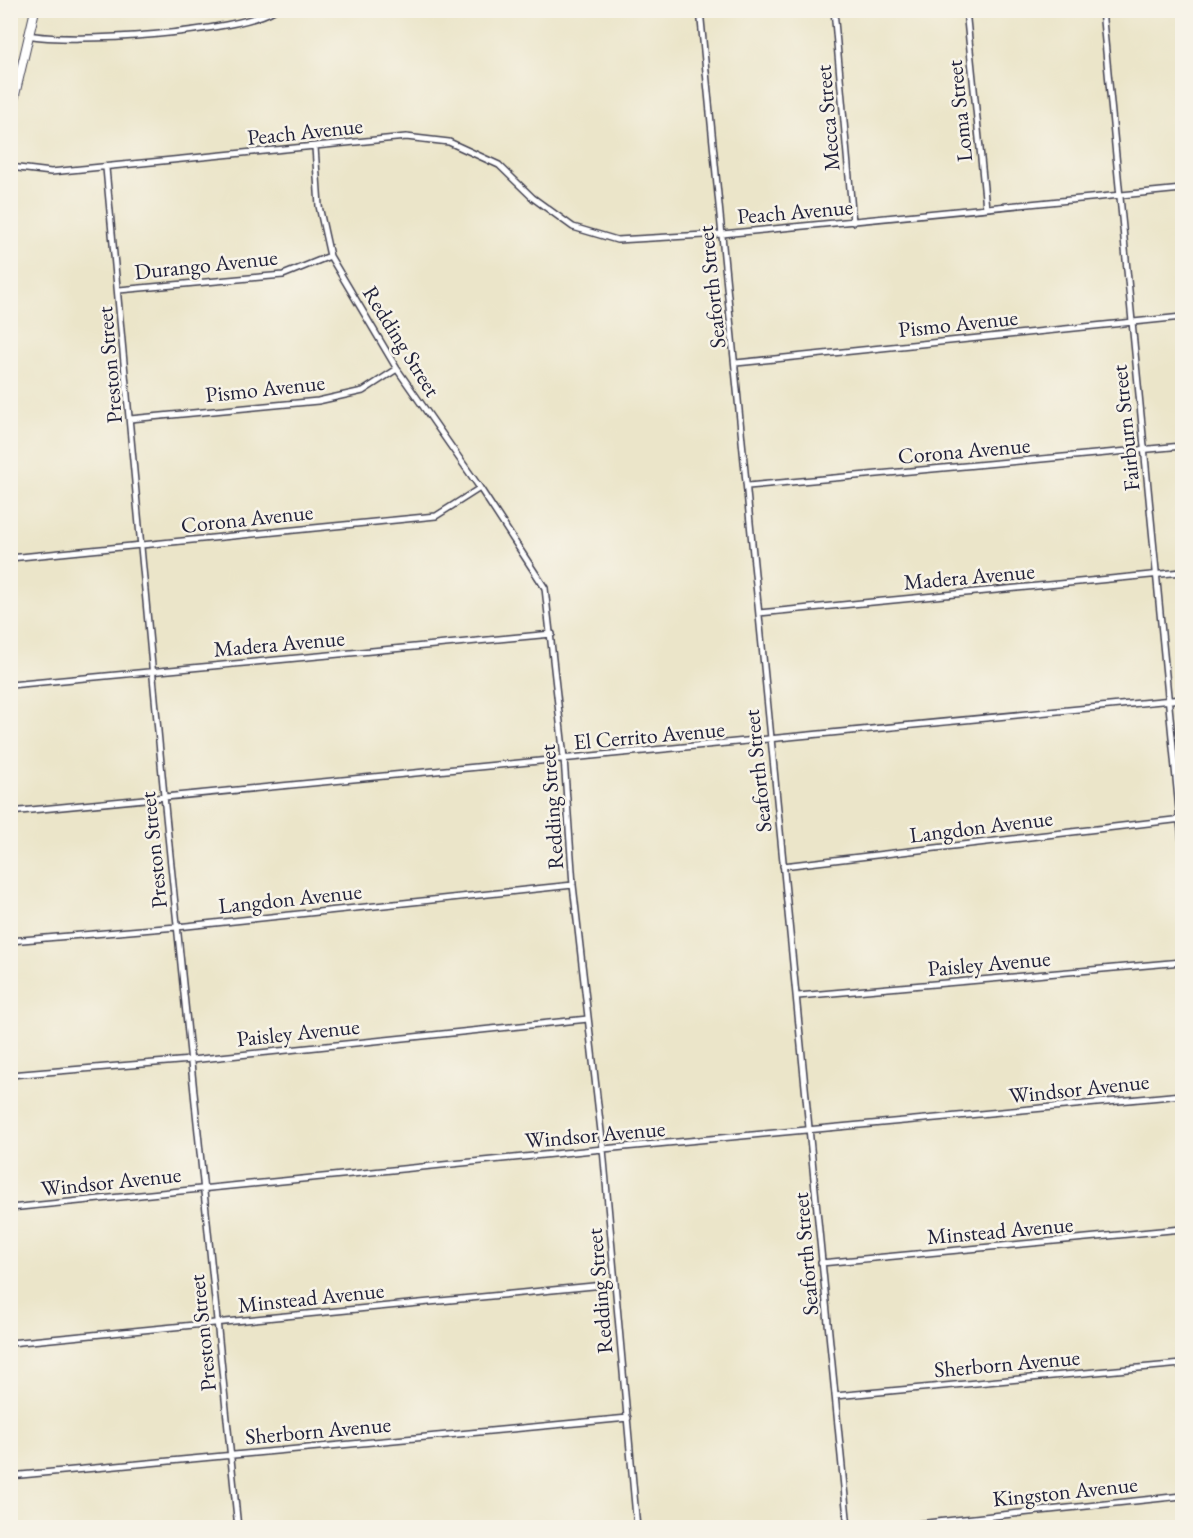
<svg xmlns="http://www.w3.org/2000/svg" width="1193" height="1538" font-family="'EB Garamond',serif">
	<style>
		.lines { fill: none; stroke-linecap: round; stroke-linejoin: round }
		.street-casing { stroke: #403f50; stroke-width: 8 }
		.secondary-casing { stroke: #403f50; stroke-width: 10 }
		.street { stroke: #fff; stroke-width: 5 }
		.secondary { stroke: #fff; stroke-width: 8 }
		.labels { text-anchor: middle; stroke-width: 5; stroke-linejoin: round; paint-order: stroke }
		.street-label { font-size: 22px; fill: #22223b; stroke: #f7f3e8 }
	</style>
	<rect width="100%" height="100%" fill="#f7f3e8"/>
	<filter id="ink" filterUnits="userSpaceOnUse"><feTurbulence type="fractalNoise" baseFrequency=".0167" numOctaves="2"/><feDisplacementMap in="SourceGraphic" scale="12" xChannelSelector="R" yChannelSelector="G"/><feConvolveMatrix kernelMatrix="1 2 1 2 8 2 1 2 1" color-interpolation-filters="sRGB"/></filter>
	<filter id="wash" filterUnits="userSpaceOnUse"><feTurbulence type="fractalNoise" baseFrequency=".008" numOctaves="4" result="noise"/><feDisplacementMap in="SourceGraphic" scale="24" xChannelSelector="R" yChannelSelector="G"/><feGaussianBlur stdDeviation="1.35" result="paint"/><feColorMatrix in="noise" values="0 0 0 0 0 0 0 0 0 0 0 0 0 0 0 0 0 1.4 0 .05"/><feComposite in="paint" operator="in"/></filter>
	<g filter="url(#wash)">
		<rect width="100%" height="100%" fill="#ebe5c9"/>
	</g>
	<g filter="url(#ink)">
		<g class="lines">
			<g class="street-casing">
				<path id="street" d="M700,10L848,1528
					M834,10L853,222
					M966,10L986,208
					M1102,10L1182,841
					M28,35C73,44 237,33 274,10
					M315,147L319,206L330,256L397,369L480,488L545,588L564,758L573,885L603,1149L637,1528
					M10,167L51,172L406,137L449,142L499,165L533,198L573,227L617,240L722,234L1182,189
					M106,168L164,796L238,1528
					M119,290L283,275L330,256
					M736,363L1182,317
					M130,419L318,401L363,391L397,369
					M748,486L1182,446
					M10,558L436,516L480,488
					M759,613L1182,572
					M10,685L552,634
					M10,812C401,773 792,739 1182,699
					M783,866L1182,819
					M10,941L177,927L573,885
					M798,996L1182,962
					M10,1075L191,1060L588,1019
					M10,1208L603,1149L1182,1095
					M821,1263L1182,1229
					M10,1343L614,1284
					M835,1396L1182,1364
					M10,1476L628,1418
					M880,1528L1182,1496"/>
			</g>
			<g class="secondary-casing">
				<path id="secondary" d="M10,116L35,10"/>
			</g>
			<use href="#street" class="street"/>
			<use href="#secondary" class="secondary"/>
		</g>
	</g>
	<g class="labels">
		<g class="street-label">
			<text transform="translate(959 111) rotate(-96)" y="8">Loma Street</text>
			<text transform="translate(827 118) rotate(-95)" y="8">Mecca Street</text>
			<text transform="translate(305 131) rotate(-6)" y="8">Peach Avenue</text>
			<text transform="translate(795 211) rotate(-5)" y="8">Peach Avenue</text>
			<text transform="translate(206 264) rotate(-6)" y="8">Durango Avenue</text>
			<text transform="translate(711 287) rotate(-96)" y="8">Seaforth Street</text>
			<text transform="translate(958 323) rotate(-6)" y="8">Pismo Avenue</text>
			<text transform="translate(402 341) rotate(58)" y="8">Redding Street</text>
			<text transform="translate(109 365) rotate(-95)" y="8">Preston Street</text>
			<text transform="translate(265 388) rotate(-6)" y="8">Pismo Avenue</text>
			<text transform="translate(1125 428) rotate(-96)" y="8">Fairburn Street</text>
			<text transform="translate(964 450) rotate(-5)" y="8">Corona Avenue</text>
			<text transform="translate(247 518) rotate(-6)" y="8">Corona Avenue</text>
			<text transform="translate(969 576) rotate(-5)" y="8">Madera Avenue</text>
			<text transform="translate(279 643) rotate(-5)" y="8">Madera Avenue</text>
			<text transform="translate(649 735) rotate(-5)" y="8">El Cerrito Avenue</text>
			<text transform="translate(757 771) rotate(-96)" y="8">Seaforth Street</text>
			<text transform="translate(551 807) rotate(-94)" y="8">Redding Street</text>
			<text transform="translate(981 826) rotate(-7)" y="8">Langdon Avenue</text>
			<text transform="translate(153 850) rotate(-96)" y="8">Preston Street</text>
			<text transform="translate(290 898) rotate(-6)" y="8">Langdon Avenue</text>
			<text transform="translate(989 963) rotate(-5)" y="8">Paisley Avenue</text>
			<text transform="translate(298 1032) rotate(-6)" y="8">Paisley Avenue</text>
			<text transform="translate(1079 1088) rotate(-6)" y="8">Windsor Avenue</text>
			<text transform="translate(595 1134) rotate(-5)" y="8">Windsor Avenue</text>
			<text transform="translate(111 1181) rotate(-6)" y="8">Windsor Avenue</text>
			<text transform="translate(1000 1230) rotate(-5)" y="8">Minstead Avenue</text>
			<text transform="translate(805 1254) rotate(-95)" y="8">Seaforth Street</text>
			<text transform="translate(599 1291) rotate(-95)" y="8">Redding Street</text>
			<text transform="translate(311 1297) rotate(-6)" y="8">Minstead Avenue</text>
			<text transform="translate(202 1333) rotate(-96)" y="8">Preston Street</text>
			<text transform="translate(1007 1363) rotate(-5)" y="8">Sherborn Avenue</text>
			<text transform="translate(318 1430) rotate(-5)" y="8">Sherborn Avenue</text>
			<text transform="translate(1065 1491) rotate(-6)" y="8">Kingston Avenue</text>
		</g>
	</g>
	<rect width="1193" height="1538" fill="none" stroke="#f7f3e8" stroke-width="36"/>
</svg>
